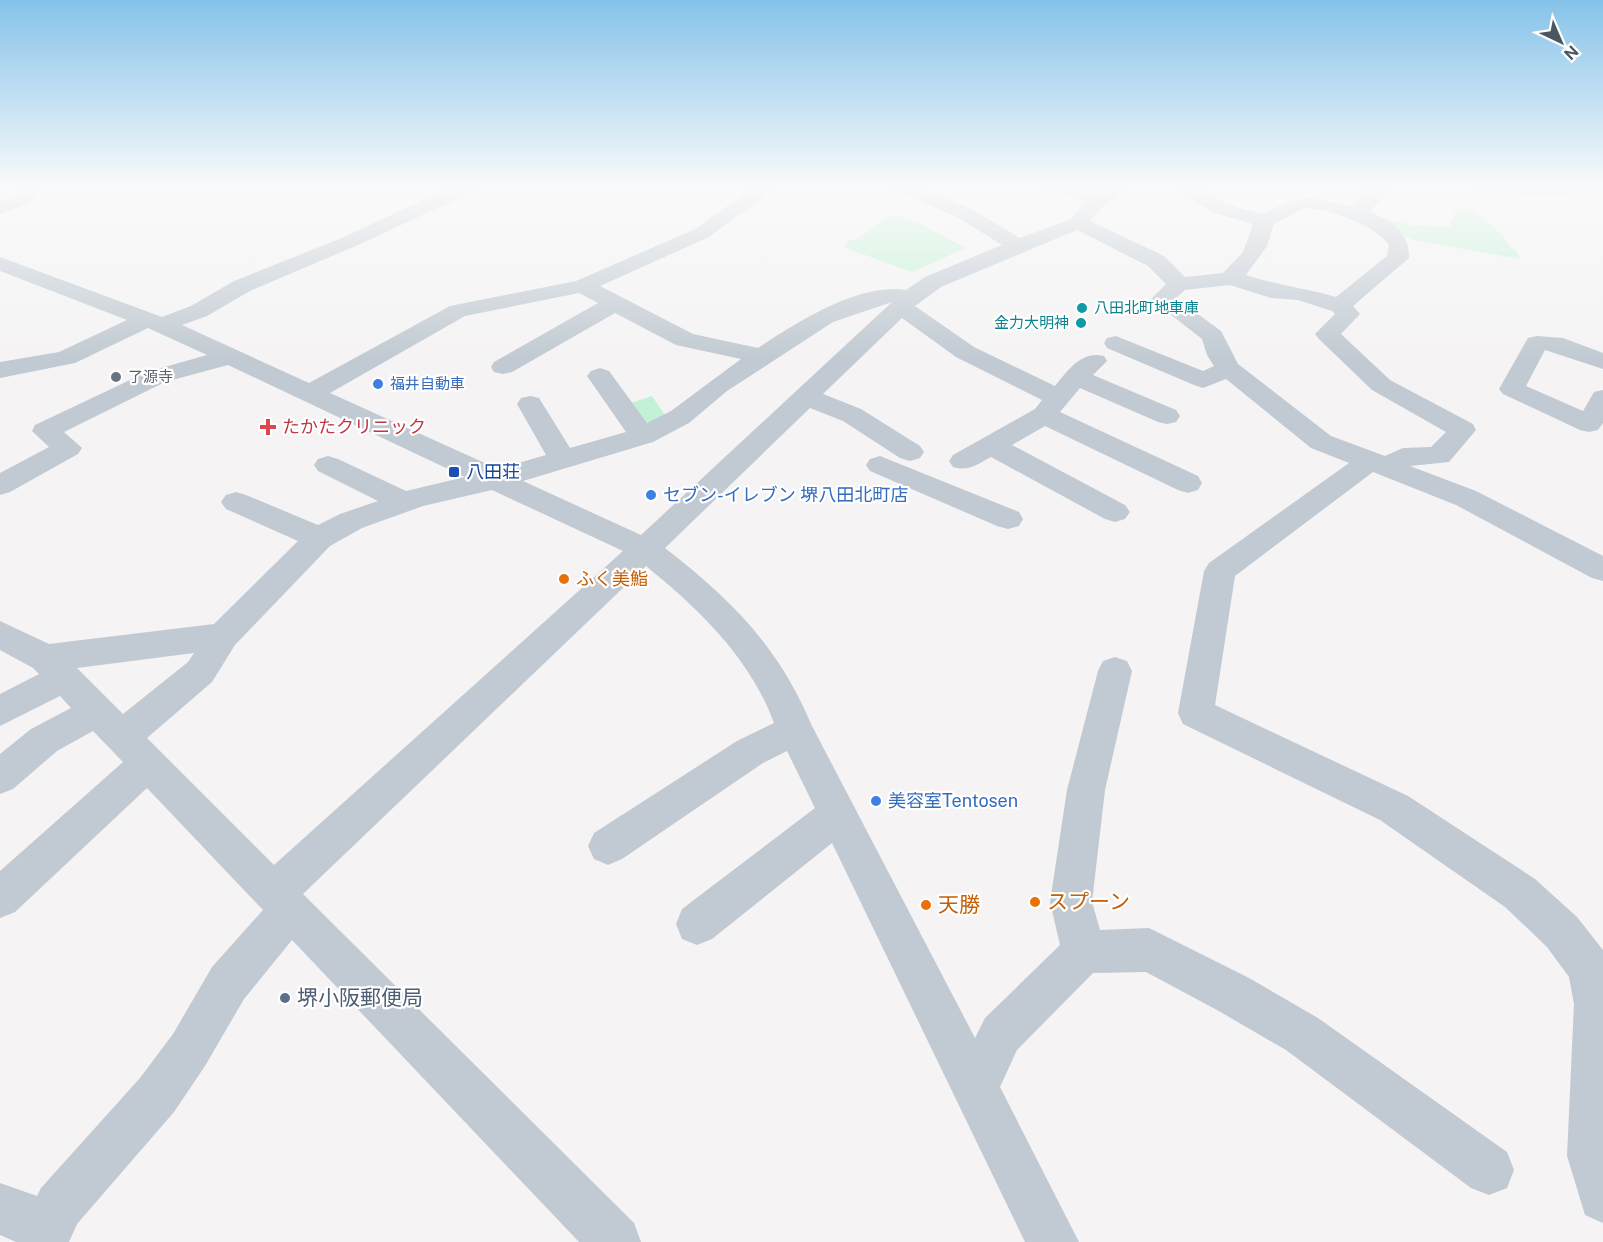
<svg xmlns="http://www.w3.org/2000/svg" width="1603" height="1242" font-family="'Public Sans','Noto Sans JP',sans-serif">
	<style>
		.green { fill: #c3f1d5 }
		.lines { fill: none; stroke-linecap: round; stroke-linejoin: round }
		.minor { fill: #c1cad2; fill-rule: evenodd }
		.culture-dot { fill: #0f9aa8; stroke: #fff; stroke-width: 2 }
		.worship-dot { fill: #6b7280; stroke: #fff; stroke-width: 2 }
		.shop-dot { fill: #3f7fe0; stroke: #fff; stroke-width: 2 }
		.health-dot { fill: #e0444e; stroke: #fff; stroke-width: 2 }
		.transit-dot { fill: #1a4fb4; stroke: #fff; stroke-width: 2 }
		.food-dot { fill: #e8710a; stroke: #fff; stroke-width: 2 }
		.service-dot { fill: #5c6f8a; stroke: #fff; stroke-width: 2 }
		.labels { text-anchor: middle; stroke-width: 4.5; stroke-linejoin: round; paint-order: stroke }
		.far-culture-label { font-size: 15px; fill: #0d838f; stroke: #fff; text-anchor: start }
		.far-worship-label { font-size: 15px; fill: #5b616d; stroke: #fff; text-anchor: start }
		.far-shop-label { font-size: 15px; fill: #366cbe; stroke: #fff; text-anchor: start }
		.health-label { font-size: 18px; fill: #be3a42; stroke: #fff; text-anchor: start }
		.transit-label { font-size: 18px; fill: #164399; stroke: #fff; text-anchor: start }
		.shop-label { font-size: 18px; fill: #366cbe; stroke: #fff; text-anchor: start }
		.food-label { font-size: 18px; fill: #c56008; stroke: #fff; text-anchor: start }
		.near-food-label { font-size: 21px; fill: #c56008; stroke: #fff; text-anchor: start }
		.near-service-label { font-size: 21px; fill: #4e5e75; stroke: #fff; text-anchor: start }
	</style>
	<rect width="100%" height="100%" fill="#f5f3f3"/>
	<path class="green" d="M1457,208C1482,213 1487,220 1503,237C1509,243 1508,248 1516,250L1520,259L1412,240L1382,219L1412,225L1449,227Z
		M892,215L919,223L966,248L912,272L843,247L849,240L857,239Z
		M652,396L667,418L656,423L645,422L631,403Z"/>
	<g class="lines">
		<path class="minor" d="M16,185H36L32,203L0,214V201L15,196Z
			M455,185H481L478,189L358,245L250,291L207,316L182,325L309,383L450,306L576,281L695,229L757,185H780L709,237L600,286L693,334L758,348C795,323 860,282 906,290L925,277L1002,245L957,217L891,189L888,185H915L971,209L1020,238L1071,219L1085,202L1044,189L1041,185H1071L1096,193L1111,185H1136L1105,204L1090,221L1164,256L1185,277L1223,273L1243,252L1253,224L1212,212L1168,185H1192L1226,204L1262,214C1304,194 1308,195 1352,207L1371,185H1391L1384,197L1369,212C1391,220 1410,232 1409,258L1353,306L1360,314L1341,334L1390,380L1473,424L1476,430L1449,462L1410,466L1476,491L1603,556V581L1592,578L1456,505L1373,472L1235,576L1215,705L1408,796L1535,879L1577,917L1603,950V1223L1585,1215L1567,1156L1574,1004L1569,977L1547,947L1505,907L1380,820L1183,724L1178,713L1204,571L1209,563L1349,463L1311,448L1226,379L1203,388L1194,385L1107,348L1104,343L1107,338L1116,336L1203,371L1214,366L1207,355L1202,339L1151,299L1166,284L1148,266L1077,230L941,287L915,306L974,347L1055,386C1067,371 1082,350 1104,356L1107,361L1093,375L1176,410L1180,416L1176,422L1167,424L1158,422L1080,388L1060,412L1198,476L1202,483L1198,490L1188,493L1178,490L1045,426L1012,445L1125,505L1130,512L1125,519L1115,522L1105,519L991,457C978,464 969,472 953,467L949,461L953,455L1035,409L1042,400L956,357L902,318L823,394L861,409L920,446L924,452L920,458L910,461L900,458L843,421L810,408L665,548C732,600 779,647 812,726L975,1038L985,1018L1060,945L1050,902L1067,790L1098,671L1103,661L1115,657L1127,661L1132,671L1105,790L1092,902L1100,930L1149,928L1249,978L1318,1018L1507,1152L1514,1170L1507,1188L1489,1195L1471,1188L1286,1050L1217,1010L1146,972L1093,973L1017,1050L1000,1087L1079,1242H1025L832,843L712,939L697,945L682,939L676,924L682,909L815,808L787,751L763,763L622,859L608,865L594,859L588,846L594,833L737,741L774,723C750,658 699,609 646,566L303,894L634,1223L641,1242H579L292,940L244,999L205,1066L174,1112L77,1224L69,1242H16L0,1235V1183L37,1196L41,1188L140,1078L173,1034L212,967L263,910L147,788L15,912L0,918V871L123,762L93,731L57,751L13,789L0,794V754L31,729L71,708L60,696L0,726V694L39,674L33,668L0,650V621L49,644L214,624L298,541L226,509L221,502L226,495L236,492L246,495L318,525L340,514L378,501L318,471L314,465L318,459L328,456L338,459L406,491L465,477L228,365L165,382L64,432L82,448L78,454L10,492L0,495V473L49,447L32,431L35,425L147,372L207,355L148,328L75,363L0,378V362L59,352L127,320L0,271V257L162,317L191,306L234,281L344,237ZM1305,208C1326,207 1379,227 1389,245L1387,256L1336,297C1306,288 1276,285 1246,275L1267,246L1274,224ZM1230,285L1271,298L1298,300L1332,311L1335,314L1315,334L1319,339L1372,390L1446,432L1431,447L1403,448L1385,456L1331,436L1238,364L1221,331L1176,298L1185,290ZM579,293L598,303L494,362L491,367L494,372L503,374L512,372L615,313L676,345L741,359L671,411L647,423L609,371L600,368L591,371L587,376L626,432L570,448L539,398L530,396L521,398L517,404L546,455L498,469L330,393L465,316ZM892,302L641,535L523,481L653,442L689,423L727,391L833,322ZM492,490L623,551L274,865L147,738L212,682L235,645L330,546L362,528L423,506ZM194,653L188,662L123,714L77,668Z
			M1463,185H1600L1597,189L1558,197L1473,191Z
			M1537,336L1563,338L1603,353V369L1545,350L1526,386L1583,411L1594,392L1603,390V423L1598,430L1589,432L1580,430L1503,394L1499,389L1528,338Z
			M880,456L1019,512L1023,519L1019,526L1008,529L997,526L870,471L866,465L870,459Z"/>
	</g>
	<linearGradient id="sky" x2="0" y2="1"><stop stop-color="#85c3ea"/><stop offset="0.52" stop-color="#fafafa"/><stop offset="1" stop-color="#fafafa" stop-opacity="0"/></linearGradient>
	<rect width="1603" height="359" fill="url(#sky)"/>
	<g class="culture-dot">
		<circle cx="1082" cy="308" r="6"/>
		<circle cx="1081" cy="323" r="6"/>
	</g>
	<circle class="worship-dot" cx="116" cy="377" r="6"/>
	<g class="shop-dot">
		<circle cx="378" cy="384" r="6"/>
		<circle cx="651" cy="495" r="6"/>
		<circle cx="876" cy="801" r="6"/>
	</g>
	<path class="health-dot" d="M265 418h6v6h6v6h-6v6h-6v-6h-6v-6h6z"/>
	<rect class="transit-dot" x="448" y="466" width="12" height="12" rx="3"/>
	<g class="food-dot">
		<circle cx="564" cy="579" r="6"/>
		<circle cx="1035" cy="902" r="6"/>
		<circle cx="926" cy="905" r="6"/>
	</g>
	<circle class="service-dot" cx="285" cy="998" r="6"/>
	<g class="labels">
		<g class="far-culture-label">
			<text x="1094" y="313">八田北町地車庫</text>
			<text x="1069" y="328" text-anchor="end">金力大明神</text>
		</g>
		<g class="far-worship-label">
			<text x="128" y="382">了源寺</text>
		</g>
		<g class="far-shop-label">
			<text x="390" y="389">福井自動車</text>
		</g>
		<g class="health-label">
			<text x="282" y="433">たかたクリニック</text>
		</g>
		<g class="transit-label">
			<text x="466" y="478">八田荘</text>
		</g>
		<g class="shop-label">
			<text x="663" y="501">セブン-イレブン 堺八田北町店</text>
			<text x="888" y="807">美容室Tentosen</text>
		</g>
		<g class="food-label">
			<text x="576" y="585">ふく美鮨</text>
		</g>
		<g class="near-food-label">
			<text x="1047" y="909">スプーン</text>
			<text x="938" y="912">天勝</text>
		</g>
		<g class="near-service-label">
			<text x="297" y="1005">堺小阪郵便局</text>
		</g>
	</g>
	<g transform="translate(1561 42) rotate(136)" stroke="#ffffff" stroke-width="4.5" paint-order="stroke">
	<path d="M0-4.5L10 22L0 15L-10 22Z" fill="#4a5661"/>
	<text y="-9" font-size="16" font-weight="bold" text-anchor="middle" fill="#4a5661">N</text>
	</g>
</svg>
